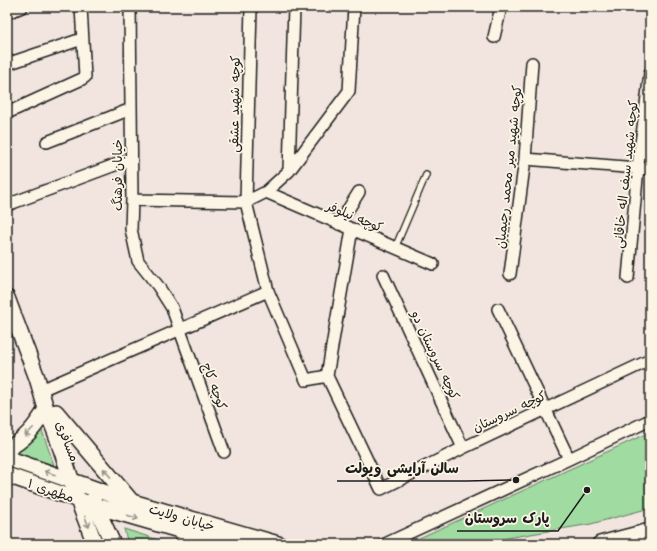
<svg xmlns="http://www.w3.org/2000/svg" width="657" height="551" font-family="'Architects Daughter','Playpen Sans Arabic',sans-serif">
	<style>
		.green { fill: #a0dba1; stroke: #5e7c5e }
		.lines { fill: none; stroke-linecap: round; stroke-linejoin: round }
		.lane-casing { stroke: #1c1c1c; stroke-width: 8 }
		.street-casing { stroke: #1c1c1c; stroke-width: 14 }
		.secondary-casing { stroke: #1c1c1c; stroke-width: 18 }
		.lane { stroke: #fcf5e5; stroke-width: 5.5 }
		.street { stroke: #fcf5e5; stroke-width: 11 }
		.secondary { stroke: #fcf5e5; stroke-width: 15 }
		.oneway { stroke: #97938b }
		.labels { text-anchor: middle; stroke-width: 3.5; stroke-linejoin: round; paint-order: stroke }
		.street-label { font-size: 13px; fill: #1c1c1c; stroke: #fcf5e5 }
		.leader { fill: none; stroke: #1c1c1c; stroke-width: 1.5 }
		.callout-dot { fill: #1c1c1c; stroke: #fcf5e5; stroke-width: 1.5 }
		.callout-label { font-size: 14px; text-anchor: middle; font-weight: bold; fill: #1c1c1c; stroke: #fcf5e5; stroke-width: 3.5; stroke-linejoin: round; paint-order: stroke }
	</style>
	<rect width="100%" height="100%" fill="#f2e5e0"/>
	<filter id="ink" filterUnits="userSpaceOnUse"><feTurbulence type="fractalNoise" baseFrequency=".025" numOctaves="2"/><feDisplacementMap in="SourceGraphic" scale="8" xChannelSelector="R" yChannelSelector="G"/><feConvolveMatrix kernelMatrix="1 2 1 2 8 2 1 2 1" color-interpolation-filters="sRGB"/></filter>
	<g filter="url(#ink)">
		<path class="green" d="M40,425L54,465L13,453L36,438Z
			M650,432V508L591,524L501,539L459,544H406L468,516Z
			M124,529L165,542L162,544H128Z"/>
		<g class="lines">
			<g class="lane-casing">
				<path id="lane" d="M395,248L426,175"/>
			</g>
			<g class="street-casing">
				<path id="street" d="M130,7L132,200L131,229L138,261L158,286L172,308L224,452
					M251,7L246,202L268,291L306,380L327,376
					M7,13L22,7
					M494,37L501,7
					M7,64L82,39
					M7,113L82,79L85,77L81,7
					M47,142L131,109
					M525,159L650,169
					M289,171L294,7
					M266,192L433,264
					M132,200L246,202L266,192L289,171L349,91L354,7
					M7,205L131,159
					M339,224L359,192
					M510,274L525,159L532,63
					M383,275L463,448
					M628,278L638,167L650,73
					M498,309L569,459
					M327,376L381,489L463,448L650,360
					M327,376L352,229
					M41,390L268,291
					M385,544L569,459L650,420"/>
			</g>
			<g class="secondary-casing">
				<path id="secondary" d="M7,298L37,378L46,409L56,434L78,500L95,544
					M56,412L132,502
					M7,449C25,440 36,426 46,409
					M7,458L132,502L278,544
					M7,475L96,506L228,544
					M93,500L113,544
					M182,544L203,537
					M600,544L650,531"/>
			</g>
			<use href="#lane" class="lane"/>
			<use href="#street" class="street"/>
			<use href="#secondary" class="secondary"/>
		</g>
		<defs><path id="oneway-shaft" d="M-6 0H5M1.5-3L5.5 0L1.5 3" fill="none" stroke-width="1.6" stroke-linecap="round" stroke-linejoin="round"/></defs>
		<g class="oneway">
			<use href="#oneway-shaft" transform="translate(29 432) rotate(135)"/>
			<use href="#oneway-shaft" transform="translate(50 473) rotate(-161)"/>
			<use href="#oneway-shaft" transform="translate(107 473) rotate(-130)"/>
			<use href="#oneway-shaft" transform="translate(133 517) rotate(16)"/>
			<use href="#oneway-shaft" transform="translate(87 522) rotate(69)"/>
		</g>
	</g>
	<g class="labels">
		<g class="street-label">
			<text transform="translate(234 104) rotate(-89)" y="5">کوچه شهید عشقی</text>
			<text transform="translate(508 167) rotate(-84)" y="5">کوچه شهید میر محمد رحیمیان</text>
			<text transform="translate(625 174) rotate(-84)" y="5">کوچه شهید سیف اله خاقانی</text>
			<text transform="translate(117 175) rotate(-90)" y="5">خیابان فرهنگ</text>
			<text transform="translate(355 216) rotate(23)" y="5">کوچه نیلوفر</text>
			<text transform="translate(436 355) rotate(65)" y="5">کوچه سروستان دو</text>
			<text transform="translate(215 386) rotate(70)" y="5">کوچه کاج</text>
			<text transform="translate(509 411) rotate(-25)" y="5">کوچه سروستان</text>
			<text transform="translate(68 441) rotate(68)" y="5">مسافری</text>
			<text transform="translate(51 490) rotate(19)" y="5">مطهری ۱</text>
			<text transform="translate(182 517) rotate(16)" y="5">خیابان ولایت</text>
		</g>
	</g>
	<path class="leader" d="M516 480L467 481H337M587 490L558 531H457"/>
	<g class="callout-dot">
		<circle cx="516" cy="480" r="4"/>
		<circle cx="587" cy="490" r="4"/>
	</g>
	<g class="callout-label">
		<text x="402" y="473">سالن آرایشی ویولت</text>
		<text x="507" y="523">پارک سروستان</text>
	</g>
	<rect width="657" height="551" fill="none" stroke="#fcf5e5" stroke-width="24"/>
	<rect x="12" y="12" width="633" height="527" fill="none" stroke="#1c1c1c" stroke-width="1.5" filter="url(#ink)"/>
</svg>
